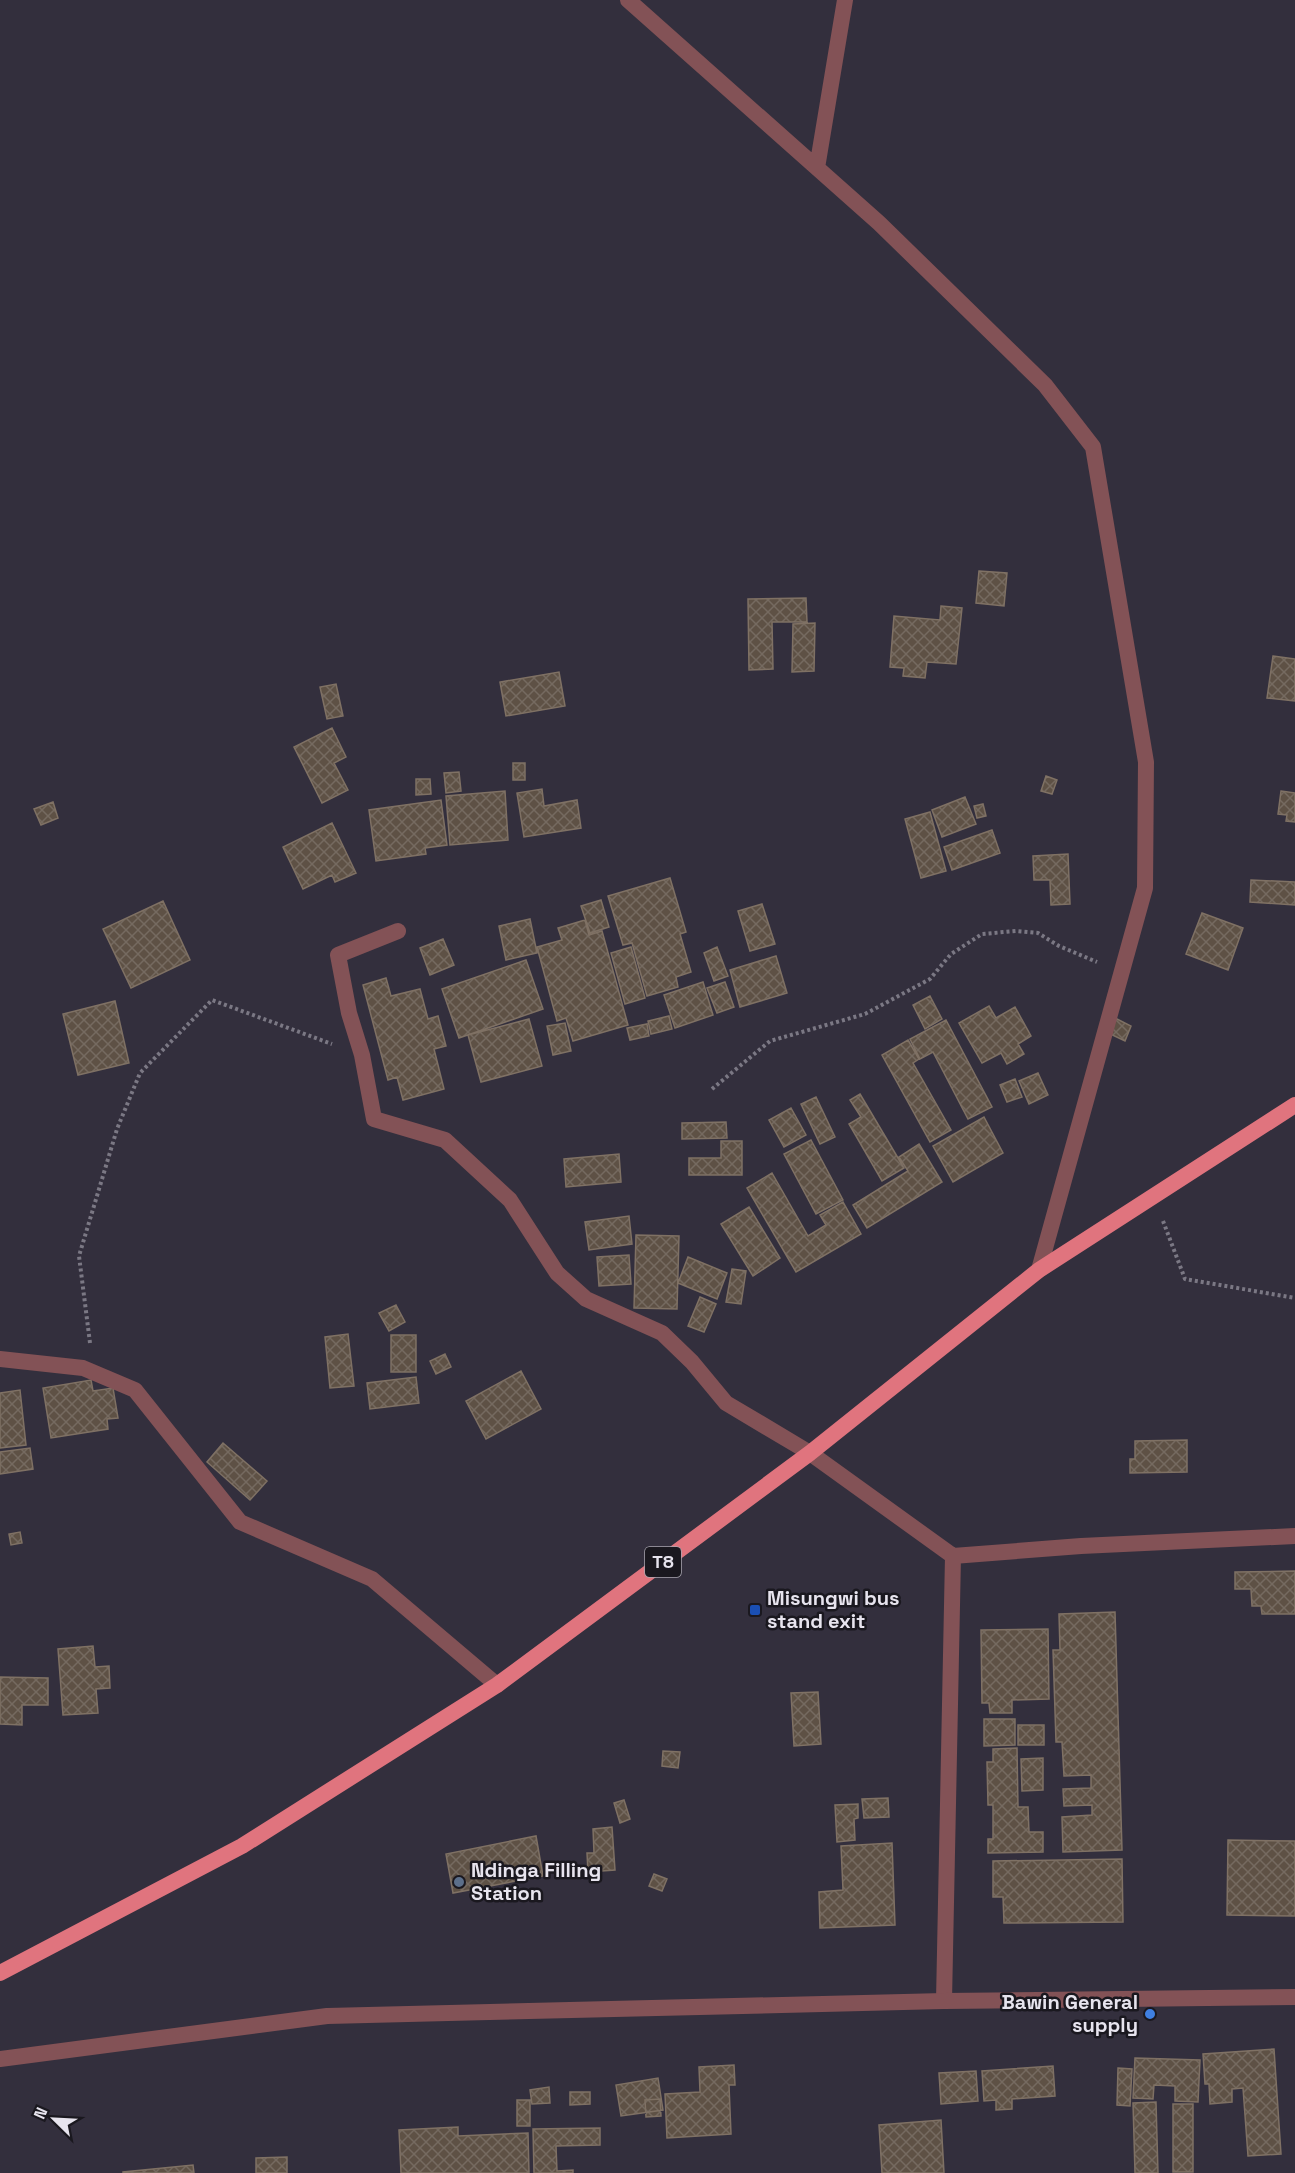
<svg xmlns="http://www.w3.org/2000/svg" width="1295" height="2173" font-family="'Space Grotesk',sans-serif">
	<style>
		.building { fill: url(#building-cross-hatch); stroke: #7f7164; stroke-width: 1.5 }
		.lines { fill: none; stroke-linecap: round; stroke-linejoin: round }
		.path { stroke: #7b7884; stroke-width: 4; stroke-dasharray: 3 3; stroke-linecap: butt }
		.minor { stroke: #835256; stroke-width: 16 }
		.tertiary { stroke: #835256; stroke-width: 16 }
		.trunk { stroke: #e0747e; stroke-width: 16 }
		.transit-dot { fill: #1a4fb4; stroke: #1a181f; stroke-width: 2 }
		.service-dot { fill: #5c6f8a; stroke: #1a181f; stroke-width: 2 }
		.shop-dot { fill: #3f7fe0; stroke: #1a181f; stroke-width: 2 }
		.labels { text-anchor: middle; stroke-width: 5; stroke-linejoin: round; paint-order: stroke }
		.shield { fill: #1a181f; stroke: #aaa7b0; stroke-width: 1.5 }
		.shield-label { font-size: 18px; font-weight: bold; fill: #e7e4ee }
		.poi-label { font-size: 20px; font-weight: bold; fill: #e7e4ee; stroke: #1a181f; text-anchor: start }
	</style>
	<defs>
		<pattern id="building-cross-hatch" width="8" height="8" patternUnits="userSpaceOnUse" patternTransform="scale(1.5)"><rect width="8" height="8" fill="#5e5145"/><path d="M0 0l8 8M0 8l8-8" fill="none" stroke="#756a60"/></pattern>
	</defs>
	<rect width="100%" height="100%" fill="#332f3d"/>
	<path class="building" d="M979,571L1007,573L1004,606L976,603Z
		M806,598L807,622H772L773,669L749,670L748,599Z
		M941,606L962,608L956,664L927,662L925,678L903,676L904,668L890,667L894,616L940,620Z
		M815,623L814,671L792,672L793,624Z
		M1273,656L1295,659V701L1267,698Z
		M559,672L565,706L506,716L500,682Z
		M336,684L343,716L327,719L320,687Z
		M332,728L346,757L334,763L348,790L322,803L294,747Z
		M513,763H525V780H513Z
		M459,772L461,791L446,793L444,773Z
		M1046,776L1057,780L1052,794L1041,791Z
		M416,779H430L431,794L416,795Z
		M542,789L544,806L577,800L581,828L524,837L517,793Z
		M505,791L508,840L450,845L446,796Z
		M1281,791L1295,793V822L1286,821L1287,815L1278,814Z
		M965,797L976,824L942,837L932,810Z
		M441,800L447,845L425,848L426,854L376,861L369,810Z
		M53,802L58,818L41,825L34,809Z
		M983,804L986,816L977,818L974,806Z
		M930,812L946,871L921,878L905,819Z
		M332,823L356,873L335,882L332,875L303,889L283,847Z
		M992,830L1000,853L952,870L944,847Z
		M1068,854L1070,904L1051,905L1050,880H1034L1033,856Z
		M670,878L686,932L680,934L691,972L676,977L678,987L647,996L632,943L623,945L608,896Z
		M1251,880L1295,882V905L1250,902Z
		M601,900L609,927L590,933L581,906Z
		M163,901L190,960L131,988L103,929Z
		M762,904L775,944L750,951L738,911Z
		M1202,913L1243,928L1228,970L1186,954Z
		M530,919L537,953L506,960L499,926Z
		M585,920L589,935L602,931L628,1025L573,1041L566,1018L557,1021L537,947L562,940L558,928Z
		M443,939L454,965L430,975L420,948Z
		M631,947L645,998L625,1004L611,953Z
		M717,947L728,976L714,981L704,953Z
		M776,956L787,993L740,1007L730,970Z
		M526,960L543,1009L459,1038L442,989Z
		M386,978L391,996L420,989L428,1019L438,1016L446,1046L434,1049L444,1089L403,1100L397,1077L388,1080L363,985Z
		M703,982L713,1015L675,1028L664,995Z
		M725,982L734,1007L717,1013L707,988Z
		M930,996L942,1019L925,1029L913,1005Z
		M115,1001L129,1063L78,1075L63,1014Z
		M989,1006L996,1018L1015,1007L1031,1036L1018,1044L1024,1054L1007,1064L1001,1053L982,1063L959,1023Z
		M669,1016L672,1029L651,1034L648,1021Z
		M1115,1018L1131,1026L1125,1041L1108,1033Z
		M529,1019L542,1066L481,1082L468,1035Z
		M946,1020L992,1107L968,1119L933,1052L920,1059L910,1039Z
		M565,1023L571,1051L553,1055L547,1026Z
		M647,1024L649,1036L630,1040L627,1028Z
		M908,1040L919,1059L913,1063L951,1130L930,1142L882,1055Z
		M1038,1073L1048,1095L1029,1104L1019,1081Z
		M1015,1079L1022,1097L1007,1102L1000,1085Z
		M860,1094L904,1168L882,1181L849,1124L861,1117L850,1100Z
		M816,1097L835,1137L820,1144L801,1104Z
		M791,1108L806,1135L784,1147L769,1120Z
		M984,1117L1003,1153L953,1182L933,1146Z
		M726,1122L727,1138L682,1139V1123Z
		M811,1140L843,1200L816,1214L784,1154Z
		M721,1141H742V1175H689V1158H721Z
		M919,1144L942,1182L867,1228L853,1205L908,1171L899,1157Z
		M619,1154L621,1182L566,1187L564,1159Z
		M772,1173L808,1236L826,1225L820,1215L843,1202L861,1234L796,1272L747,1188Z
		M749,1207L780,1258L753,1276L721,1224Z
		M629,1216L632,1244L589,1250L585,1222Z
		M636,1235L679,1236L677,1309L634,1308Z
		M629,1255L631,1284L599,1286L597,1257Z
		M688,1257L727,1273L717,1299L678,1283Z
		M732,1269L746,1271L741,1304L726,1302Z
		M700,1297L716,1304L704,1332L688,1326Z
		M396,1305L405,1322L389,1331L379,1313Z
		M348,1334L354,1386L330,1388L325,1337Z
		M391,1335H416V1372H391Z
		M445,1354L451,1367L436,1374L430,1361Z
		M521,1371L541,1409L486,1439L466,1401Z
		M416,1377L419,1403L370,1409L367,1383Z
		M91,1380L93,1391L113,1388L118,1418L107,1419L108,1429L51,1438L43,1388Z
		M20,1390L26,1445L0,1448V1393Z
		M1187,1440V1472L1130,1473V1459H1135V1441Z
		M223,1443L267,1481L250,1500L207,1462Z
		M30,1448L33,1469L0,1474V1452Z
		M20,1532L22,1543L11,1545L9,1534Z
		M1295,1571V1614H1262L1261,1606H1252L1251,1589H1235V1572Z
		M1115,1612L1122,1850L1063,1852L1062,1817L1092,1815V1805L1064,1806L1063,1789L1091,1788V1775L1064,1776L1062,1742H1056L1053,1650H1060L1059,1614Z
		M1048,1629L1049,1699L1012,1700V1713H990L989,1703H982L981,1630Z
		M93,1646L95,1667L109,1666L110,1688L96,1689L98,1713L63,1715L58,1649Z
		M0,1677L48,1678V1705H22V1725L0,1724Z
		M818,1692L821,1744L794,1746L791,1693Z
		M984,1719H1015V1745L984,1746Z
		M1018,1725H1044V1745H1018Z
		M1017,1748L1018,1807H1028L1029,1832H1043V1852L988,1853V1839H993V1805H988L987,1762H993V1749Z
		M663,1751L680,1752L678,1768L662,1766Z
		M1043,1758V1790L1022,1791L1021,1759Z
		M888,1798L889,1817L864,1818L862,1799Z
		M624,1800L630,1819L620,1823L614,1803Z
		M858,1804V1818L854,1819L855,1840L837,1842L835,1805Z
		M612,1827L615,1870L588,1872L587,1853H594L593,1829Z
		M536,1836L543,1876L453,1893L446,1854Z
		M1228,1840L1295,1841V1916L1227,1915Z
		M892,1843L895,1925L820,1928L819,1892L843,1890L841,1846Z
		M1122,1859L1123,1922L1004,1923L1003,1897H993V1861Z
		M654,1874L667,1879L662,1891L649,1886Z
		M1274,2049L1281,2154L1248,2156L1243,2088L1232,2089V2102L1210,2104L1209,2084H1205L1203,2054Z
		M1135,2058L1200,2060L1198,2102L1175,2101V2086L1154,2085L1153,2099L1133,2098Z
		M734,2065L735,2085H729L731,2134L667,2138L665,2094L700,2092L699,2067Z
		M1053,2066L1055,2096L1012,2099V2109L996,2110V2100L984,2101L982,2071Z
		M1118,2068L1132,2069L1130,2106L1117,2105Z
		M976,2071L978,2101L941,2104L939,2073Z
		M658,2078L663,2110L621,2116L616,2085Z
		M549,2087L550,2103L532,2104L530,2090Z
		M570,2092H590V2104L570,2105Z
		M660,2099L661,2116L646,2117L645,2100Z
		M517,2100H530V2126H517Z
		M1156,2102L1158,2173H1135L1133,2103Z
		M1173,2104H1193V2172H1173Z
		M941,2120L944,2173H882L879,2125Z
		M458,2127V2136L528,2133L529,2173H401L399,2130Z
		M600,2128V2145L556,2146L557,2171L573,2170V2173H534L533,2129Z
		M287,2157V2173H256V2158Z
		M193,2165L194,2173H123V2172Z"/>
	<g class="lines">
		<path class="path" d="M712,1089L770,1041L865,1014L930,979L951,954L982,934L1016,931L1038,933L1059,946L1097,962
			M1163,1221L1185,1279L1295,1298
			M90,1343L79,1256L117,1129L140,1073L212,1000L332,1044"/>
		<path class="minor" d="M628,0L879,223L1045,385L1093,447L1146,762L1145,888L1039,1270
			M817,168L845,0
			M398,931L338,955L349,1013L362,1055L374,1119L445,1140L510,1200L557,1273L586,1299L662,1333L692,1362L726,1403L810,1453L953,1556L944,2001
			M0,1359L83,1368L135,1390L240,1522L372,1579L497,1685
			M953,1556L1081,1546L1295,1536"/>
		<path class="tertiary" d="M0,2059L327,2016L944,2001L1295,1997"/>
		<path class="trunk" d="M0,1973L242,1846L497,1685L810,1453L1039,1270L1295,1105"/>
	</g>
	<rect class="transit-dot" x="749" y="1604" width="12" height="12" rx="3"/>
	<circle class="service-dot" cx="459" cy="1882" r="6"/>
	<circle class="shop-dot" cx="1150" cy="2014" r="6"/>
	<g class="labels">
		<rect class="shield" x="645" y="1547" width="36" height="30" rx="4.5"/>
		<g class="shield-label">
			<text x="663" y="1568">T8</text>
		</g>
		<g class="poi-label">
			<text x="767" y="1605">Misungwi bus<tspan x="767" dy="23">stand exit</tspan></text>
			<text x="471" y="1877">Ndinga Filling<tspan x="471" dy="23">Station</tspan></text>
			<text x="1138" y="2009" text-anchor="end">Bawin General<tspan x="1138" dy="23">supply</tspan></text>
		</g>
	</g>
	<g transform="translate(54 2119) rotate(294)" stroke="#1a181f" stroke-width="4.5" paint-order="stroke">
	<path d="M0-4.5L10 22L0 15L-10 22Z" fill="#e7e4ee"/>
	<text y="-9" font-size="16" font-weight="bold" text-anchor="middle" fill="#e7e4ee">N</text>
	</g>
</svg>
